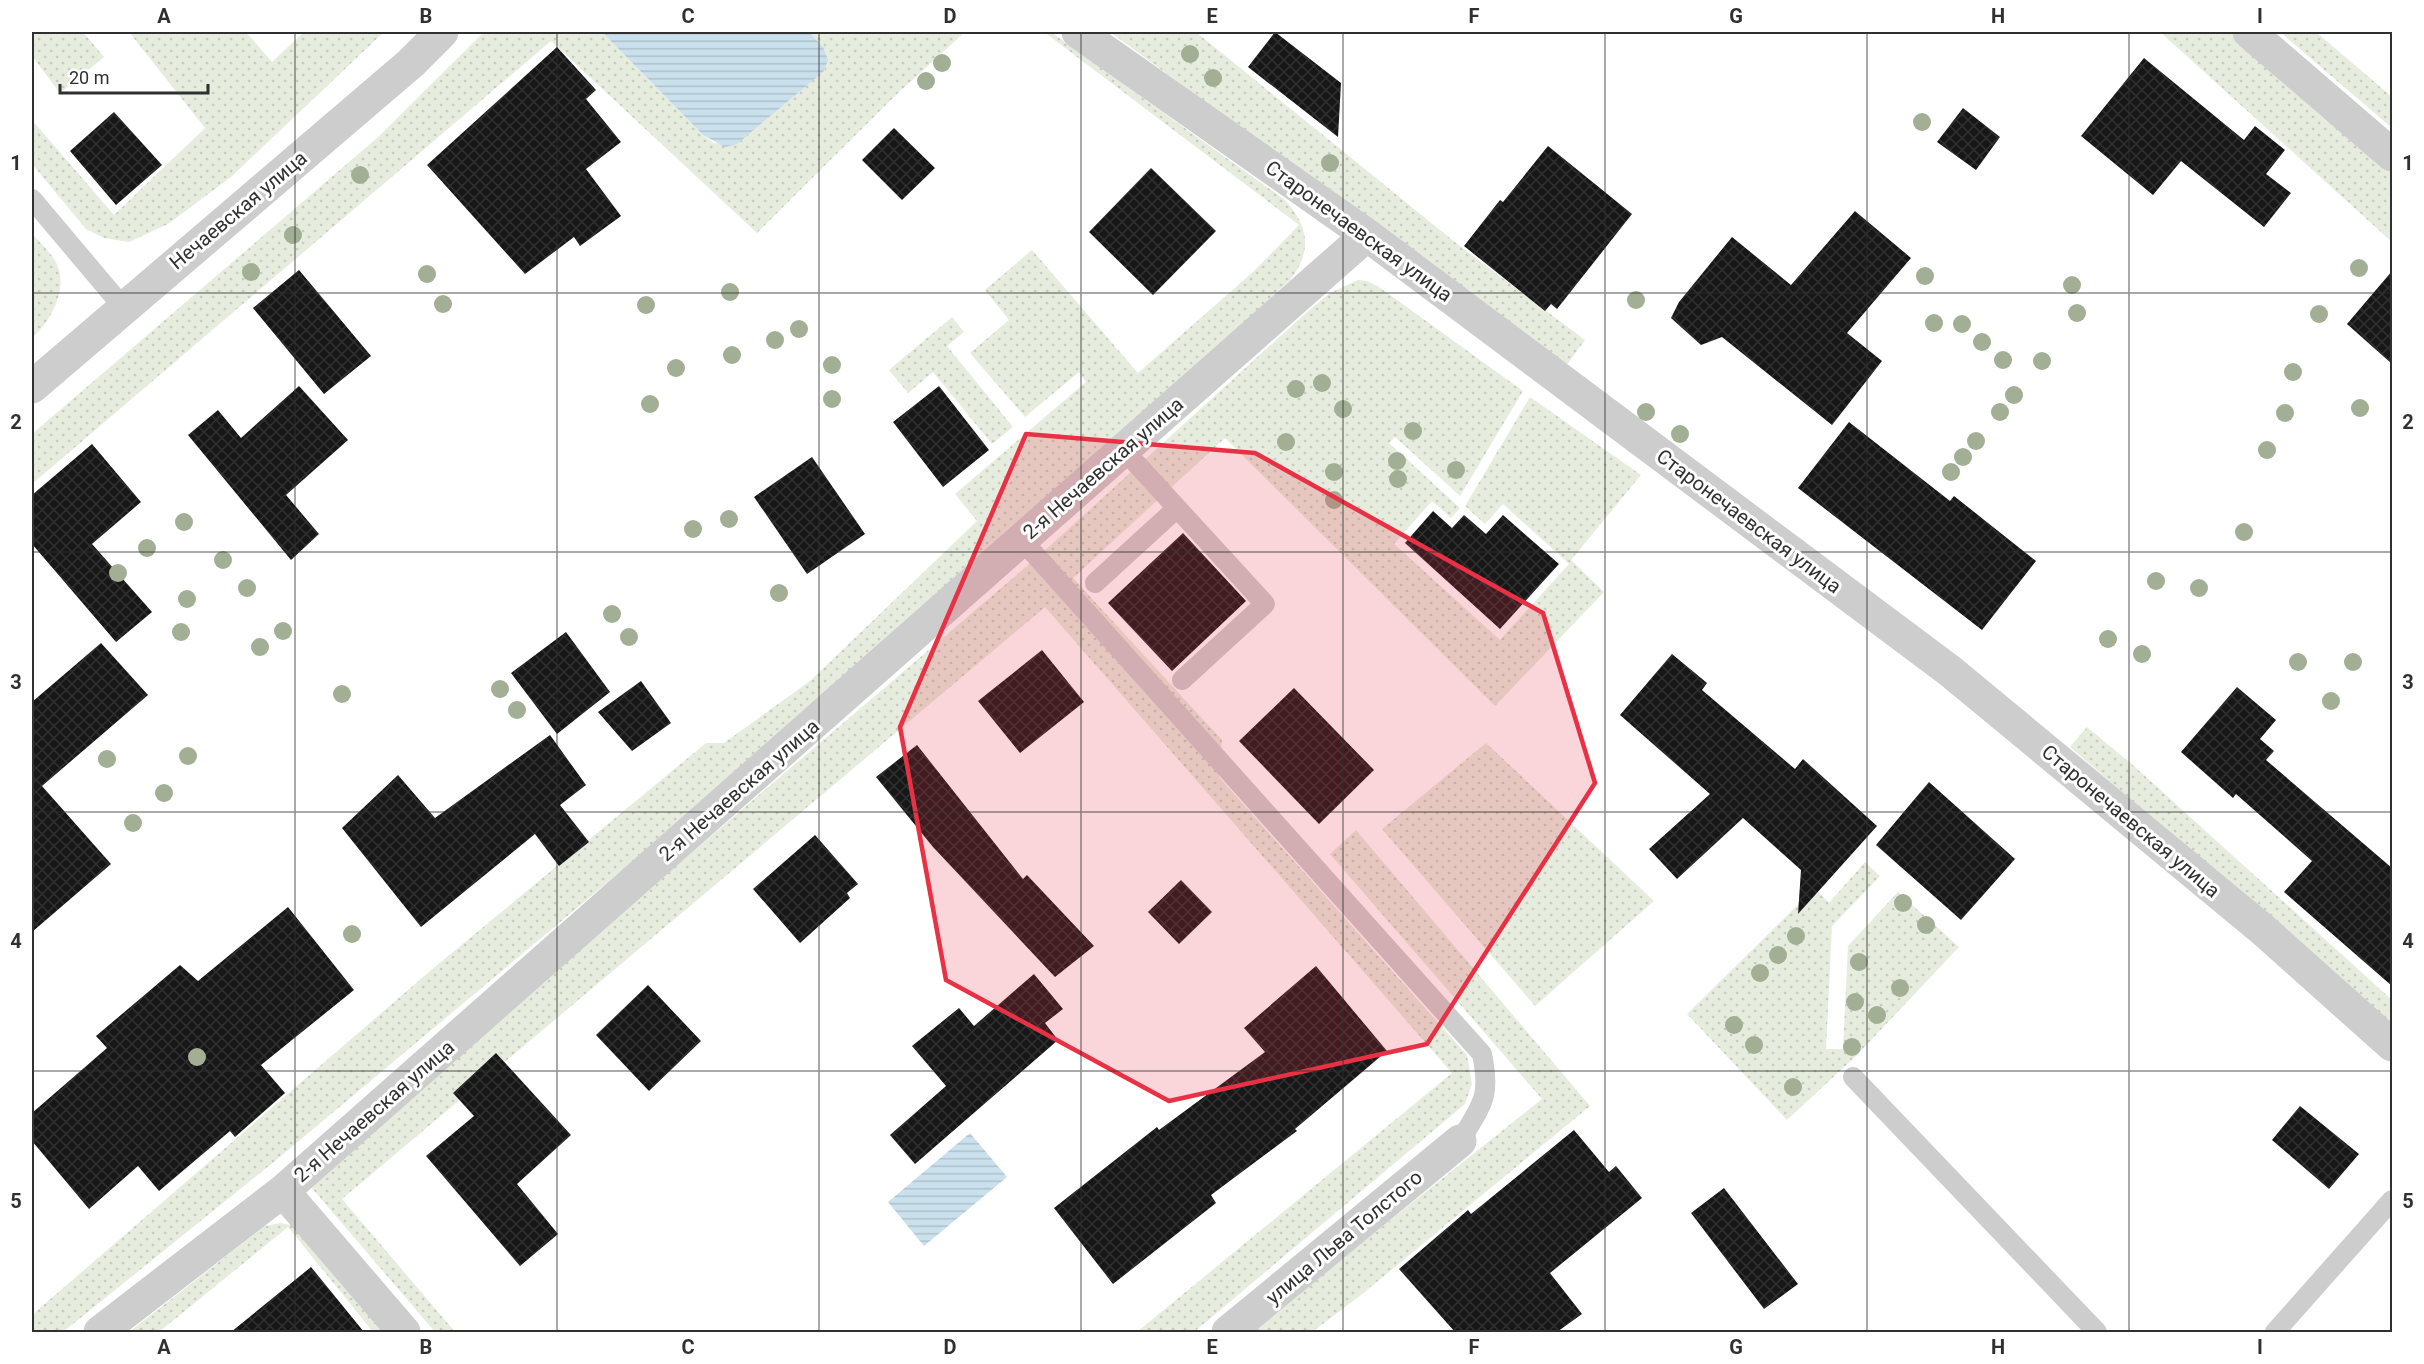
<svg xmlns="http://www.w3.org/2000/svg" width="2424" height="1364" font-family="Roboto,sans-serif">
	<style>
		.green { fill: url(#green-dots) }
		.water { fill: url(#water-rules) }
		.building { fill: url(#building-cross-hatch) }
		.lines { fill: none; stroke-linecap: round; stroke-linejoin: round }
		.service { stroke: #cdcdcd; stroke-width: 20 }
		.minor { stroke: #cdcdcd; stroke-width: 33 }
		.tertiary { stroke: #cdcdcd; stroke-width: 33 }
		.tree { fill: #a2af94 }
		.marked { fill: #e83145; fill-opacity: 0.2; stroke: #e83145; stroke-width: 4.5; stroke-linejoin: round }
		.grid { fill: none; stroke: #303030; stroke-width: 1.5; stroke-opacity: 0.55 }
		.labels { text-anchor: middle; stroke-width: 6; stroke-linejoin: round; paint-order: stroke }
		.street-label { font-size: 20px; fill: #303030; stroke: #fff }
		.neatline { fill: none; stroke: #303030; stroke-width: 2 }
		.grid-label { font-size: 20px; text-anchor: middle; font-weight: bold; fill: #303030 }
	</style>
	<defs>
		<pattern id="green-dots" width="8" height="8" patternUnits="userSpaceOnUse" patternTransform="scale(1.5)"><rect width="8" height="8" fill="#e7edde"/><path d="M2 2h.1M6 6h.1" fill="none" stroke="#c6ccbf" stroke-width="1.8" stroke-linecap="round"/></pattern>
		<pattern id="water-rules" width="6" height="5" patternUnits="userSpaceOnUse" patternTransform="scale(1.5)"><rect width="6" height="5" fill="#cae1ed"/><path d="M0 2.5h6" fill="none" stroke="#aec1cc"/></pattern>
		<pattern id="building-cross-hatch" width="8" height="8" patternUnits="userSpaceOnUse" patternTransform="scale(1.5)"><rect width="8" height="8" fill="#171717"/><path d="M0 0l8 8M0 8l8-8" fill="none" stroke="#303030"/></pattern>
	</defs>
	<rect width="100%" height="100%" fill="#fff"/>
	<path class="green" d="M32,32H83L104,57L60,93L32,56Z
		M129,32H246L272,62L304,32H384L231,177L168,224L129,242L104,238L86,229L32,164V120L114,215L205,128Z
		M484,32H602L703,135L715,144L823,47L809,32H965L897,94L757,233L551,41L32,484V434L376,139Z
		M1044,32H1051L1285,200C1308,226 1313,249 1291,279L1165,396L811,712L275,1161L63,1332H32V1315L430,971L706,743H724L810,681L977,521L955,494L1086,382L1079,372L1025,417L970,353L1009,320L985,290L1032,250L1138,373L1253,272L1299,225Z
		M1110,32H1196L1456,243L1585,340L1565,367Z
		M2160,32H2230L2392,172V242Z
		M2280,32H2316L2392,97V128Z
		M32,234C40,243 54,255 58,267C67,292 50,322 32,338Z
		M1358,280L1367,281L1379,287L1523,391L1460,496L1395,437L1389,443L1460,508L1451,518L1432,501L1394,544L1500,640L1569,564L1503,504L1485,524L1465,506L1530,397L1641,475L1571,560L1604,592L1495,706L1225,438L1073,578L1222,740L1219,777L1467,1055L1472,1084L1465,1104L1194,1332H1137L1452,1073L1045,607L342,1199L455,1332H435L311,1187L636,900L1041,554L1307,312L1330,293Z
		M952,317L964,332L947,346L1013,427L992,444L933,372L908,393L889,370Z
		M2087,727L2134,766L2392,1000V1026L2070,747Z
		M1486,743L1654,901L1535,1006L1382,829Z
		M1356,830L1590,1106L1361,1295L1312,1332H1250L1542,1099L1330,854Z
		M1865,862L1880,876L1832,926L1826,1049H1843L1848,946L1898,892L1959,947L1857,1055L1787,1120L1687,1014L1815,888L1829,903Z
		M280,1223L291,1225L385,1332H373L288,1227L159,1332H129L265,1226Z"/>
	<path class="water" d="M602,32H809L823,47L828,60L824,71L737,144L725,147L703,135Z
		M970,1133L1007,1177L924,1246L888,1202Z"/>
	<path class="building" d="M1275,32L1341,83L1338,137L1248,67Z
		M557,47L596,90L586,99L621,142L586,169L621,216L580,246L574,237L525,274L427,165Z
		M2144,58L2244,140L2255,126L2285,150L2266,174L2291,193L2264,227L2181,161L2153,195L2081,136Z
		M1963,108L2000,137L1976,170L1937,142Z
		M114,112L162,165L116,205L70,151Z
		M894,128L935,168L902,200L862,160Z
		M1548,146L1632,214L1557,309L1551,304L1545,311L1464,246L1500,200L1503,202Z
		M1151,168L1216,231L1153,295L1089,232Z
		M1855,211L1911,258L1847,333L1882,361L1832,425L1722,337L1701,345L1671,318L1679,302L1732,237L1791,285Z
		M299,270L371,356L324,394L253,308Z
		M2392,271V364L2347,324Z
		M299,386L348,440L286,495L319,534L291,560L188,435L218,410L241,438Z
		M939,386L989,450L943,487L893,422Z
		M1849,422L1950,501L1954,496L2036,561L1982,630L1798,488Z
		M92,444L141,502L92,544L152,612L116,642L32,544V495Z
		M812,457L865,534L807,574L754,497Z
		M1433,511L1452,528L1464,515L1486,534L1503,515L1559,564L1500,629L1405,543Z
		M1183,533L1246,601L1172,671L1108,603Z
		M566,632L610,692L557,734L511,673Z
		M101,643L148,695L42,786L111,864L32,932V702Z
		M1042,650L1084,702L1020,753L978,701Z
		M1672,654L1707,683L1702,690L1795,769L1803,759L1877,826L1798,914L1801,870L1743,818L1677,879L1649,849L1710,794L1620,715Z
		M641,681L671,723L632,751L598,712Z
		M2237,687L2276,720L2260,739L2274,751L2266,760L2392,868V986L2284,892L2312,861L2236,794L2233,798L2181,752Z
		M1294,688L1374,770L1319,824L1239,741Z
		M550,735L586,785L560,805L589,842L559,866L535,834L421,927L342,828L398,775L435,818Z
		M917,745L1023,879L1027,875L1094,946L1055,977L933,847L876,777Z
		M1929,782L2015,859L1961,920L1876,845Z
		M815,835L858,884L847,893L850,898L800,943L753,889Z
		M1181,880L1212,912L1179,944L1148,912Z
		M288,907L354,990L261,1065L285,1093L235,1137L230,1131L159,1191L138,1166L89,1209L32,1141V1113L107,1048L96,1036L180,965L198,981Z
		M1316,966L1387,1051L1295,1129L1297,1131L1211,1195L1216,1203L1113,1284L1054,1208L1157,1127L1159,1130L1265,1052L1244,1028Z
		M1034,974L1063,1009L1045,1023L1058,1040L915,1164L890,1135L946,1086L912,1046L959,1008L974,1026Z
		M648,985L701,1041L649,1091L596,1035Z
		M496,1053L571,1135L517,1184L558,1234L520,1266L426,1156L474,1116L453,1093Z
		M2300,1106L2359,1154L2329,1189L2272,1140Z
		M1574,1130L1609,1172L1616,1166L1642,1198L1550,1273L1582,1314L1557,1332H1455L1399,1269L1468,1210L1471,1214Z
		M1724,1188L1798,1284L1764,1309L1691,1213Z
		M311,1267L364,1332H231Z"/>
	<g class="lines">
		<path class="service" d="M32,199L123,307
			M1177,508L1265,604L1182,680
			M1021,539L1482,1054C1491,1098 1482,1104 1460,1141
			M1095,583L1177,508L1123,449
			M1853,1077L2097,1332
			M2275,1332L2392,1200"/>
		<path class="minor" d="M1078,32L1367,235L1950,671L2262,929L2392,1045
			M2249,32L2392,155
			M283,1191L404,1332
			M100,1332L283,1191L1367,235
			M1228,1332L1460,1141"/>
		<path class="tertiary" d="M32,387L411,63L442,32"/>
	</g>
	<g class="tree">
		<circle cx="1190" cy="54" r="9"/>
		<circle cx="942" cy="63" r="9"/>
		<circle cx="1213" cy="78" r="9"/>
		<circle cx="926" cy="81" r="9"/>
		<circle cx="1922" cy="122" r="9"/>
		<circle cx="1330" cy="163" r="9"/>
		<circle cx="360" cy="175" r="9"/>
		<circle cx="293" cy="235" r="9"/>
		<circle cx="2359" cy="268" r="9"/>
		<circle cx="251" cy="272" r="9"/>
		<circle cx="427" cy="274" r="9"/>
		<circle cx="1925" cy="276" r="9"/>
		<circle cx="2072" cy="285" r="9"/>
		<circle cx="730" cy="292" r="9"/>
		<circle cx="1636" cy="300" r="9"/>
		<circle cx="443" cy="304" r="9"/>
		<circle cx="646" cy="305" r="9"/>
		<circle cx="2077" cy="313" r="9"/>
		<circle cx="2319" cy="314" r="9"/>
		<circle cx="1934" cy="323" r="9"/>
		<circle cx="1962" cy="324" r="9"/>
		<circle cx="799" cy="329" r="9"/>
		<circle cx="775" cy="340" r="9"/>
		<circle cx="1982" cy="342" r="9"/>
		<circle cx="732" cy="355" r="9"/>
		<circle cx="2003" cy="360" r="9"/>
		<circle cx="2042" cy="361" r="9"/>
		<circle cx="832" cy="365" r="9"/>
		<circle cx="676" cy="368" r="9"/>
		<circle cx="2293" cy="372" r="9"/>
		<circle cx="1322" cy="383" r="9"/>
		<circle cx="1296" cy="389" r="9"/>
		<circle cx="2014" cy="395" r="9"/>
		<circle cx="832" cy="399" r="9"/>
		<circle cx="650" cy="404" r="9"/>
		<circle cx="2360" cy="408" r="9"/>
		<circle cx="1343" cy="409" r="9"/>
		<circle cx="1646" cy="412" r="9"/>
		<circle cx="2000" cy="412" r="9"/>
		<circle cx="2285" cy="413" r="9"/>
		<circle cx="1413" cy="431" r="9"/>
		<circle cx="1680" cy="434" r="9"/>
		<circle cx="1976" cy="441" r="9"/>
		<circle cx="1286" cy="442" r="9"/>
		<circle cx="2267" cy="450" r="9"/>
		<circle cx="1963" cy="457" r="9"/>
		<circle cx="1397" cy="461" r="9"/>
		<circle cx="1456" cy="470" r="9"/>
		<circle cx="1334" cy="472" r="9"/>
		<circle cx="1951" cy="472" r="9"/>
		<circle cx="1398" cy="479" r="9"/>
		<circle cx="1334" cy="500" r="9"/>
		<circle cx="729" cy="519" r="9"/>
		<circle cx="184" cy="522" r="9"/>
		<circle cx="693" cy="529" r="9"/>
		<circle cx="2244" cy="532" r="9"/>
		<circle cx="147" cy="548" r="9"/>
		<circle cx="223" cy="560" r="9"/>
		<circle cx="118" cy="573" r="9"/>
		<circle cx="2156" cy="581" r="9"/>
		<circle cx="247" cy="588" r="9"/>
		<circle cx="2199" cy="588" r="9"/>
		<circle cx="779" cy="593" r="9"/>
		<circle cx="187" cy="599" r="9"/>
		<circle cx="612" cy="614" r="9"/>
		<circle cx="283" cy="631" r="9"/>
		<circle cx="181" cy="632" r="9"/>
		<circle cx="629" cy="637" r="9"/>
		<circle cx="2108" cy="639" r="9"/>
		<circle cx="260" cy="647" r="9"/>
		<circle cx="2142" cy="654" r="9"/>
		<circle cx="2298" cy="662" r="9"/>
		<circle cx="2353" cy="662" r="9"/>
		<circle cx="500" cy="689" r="9"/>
		<circle cx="342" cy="694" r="9"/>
		<circle cx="2331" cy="701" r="9"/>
		<circle cx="517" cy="710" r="9"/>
		<circle cx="188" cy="756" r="9"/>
		<circle cx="107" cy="759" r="9"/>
		<circle cx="164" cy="793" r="9"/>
		<circle cx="133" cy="823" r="9"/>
		<circle cx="1903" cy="903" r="9"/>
		<circle cx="1926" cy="925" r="9"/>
		<circle cx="352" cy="934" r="9"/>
		<circle cx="1796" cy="936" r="9"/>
		<circle cx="1778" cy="955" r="9"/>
		<circle cx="1859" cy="962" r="9"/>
		<circle cx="1760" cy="973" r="9"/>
		<circle cx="1900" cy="988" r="9"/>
		<circle cx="1855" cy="1002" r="9"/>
		<circle cx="1877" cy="1015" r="9"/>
		<circle cx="1734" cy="1025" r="9"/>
		<circle cx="1754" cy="1045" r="9"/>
		<circle cx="1852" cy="1047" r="9"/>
		<circle cx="197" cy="1057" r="9"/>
		<circle cx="1793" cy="1087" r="9"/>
	</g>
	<path class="marked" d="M1026,434L1255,453L1543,613L1595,783L1427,1044L1169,1101L946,980L900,727Z"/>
	<path class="grid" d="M295,32V1332M557,32V1332M819,32V1332M1081,32V1332M1343,32V1332M1605,32V1332M1867,32V1332M2129,32V1332M32,293H2392M32,552H2392M32,812H2392M32,1071H2392"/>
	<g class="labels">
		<g class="street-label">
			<text transform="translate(238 210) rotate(-40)" y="7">Нечаевская улица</text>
			<text transform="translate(1359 231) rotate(36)" y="7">Старонечаевская улица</text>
			<text transform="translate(1103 468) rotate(-41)" y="7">2-я Нечаевская улица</text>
			<text transform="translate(1749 521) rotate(37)" y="7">Старонечаевская улица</text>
			<text transform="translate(739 790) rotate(-41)" y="7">2-я Нечаевская улица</text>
			<text transform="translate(2131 821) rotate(40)" y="7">Старонечаевская улица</text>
			<text transform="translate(374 1111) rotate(-41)" y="7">2-я Нечаевская улица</text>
			<text transform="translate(1344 1237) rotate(-40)" y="7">улица Льва Толстого</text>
		</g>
	</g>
	<rect width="2424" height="1364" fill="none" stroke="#ffffff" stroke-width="66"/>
	<path d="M60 84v9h148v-9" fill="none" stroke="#303030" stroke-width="3"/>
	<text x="69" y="84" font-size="18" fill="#303030" stroke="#ffffff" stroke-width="4.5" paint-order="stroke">20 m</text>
	<rect x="33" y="33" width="2358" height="1298" class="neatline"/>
	<g class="grid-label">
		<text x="164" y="23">A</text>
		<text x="426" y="23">B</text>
		<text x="688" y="23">C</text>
		<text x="950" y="23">D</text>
		<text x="1212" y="23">E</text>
		<text x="1474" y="23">F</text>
		<text x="1736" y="23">G</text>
		<text x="1998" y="23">H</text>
		<text x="2260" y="23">I</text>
		<text x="16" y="170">1</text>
		<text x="2408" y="170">1</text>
		<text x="16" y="429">2</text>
		<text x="2408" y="429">2</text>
		<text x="16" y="689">3</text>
		<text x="2408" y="689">3</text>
		<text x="16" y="948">4</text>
		<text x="2408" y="948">4</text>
		<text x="16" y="1208">5</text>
		<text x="2408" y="1208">5</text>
		<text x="164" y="1354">A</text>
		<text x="426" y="1354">B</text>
		<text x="688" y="1354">C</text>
		<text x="950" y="1354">D</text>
		<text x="1212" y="1354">E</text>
		<text x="1474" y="1354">F</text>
		<text x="1736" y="1354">G</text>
		<text x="1998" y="1354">H</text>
		<text x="2260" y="1354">I</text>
	</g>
</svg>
